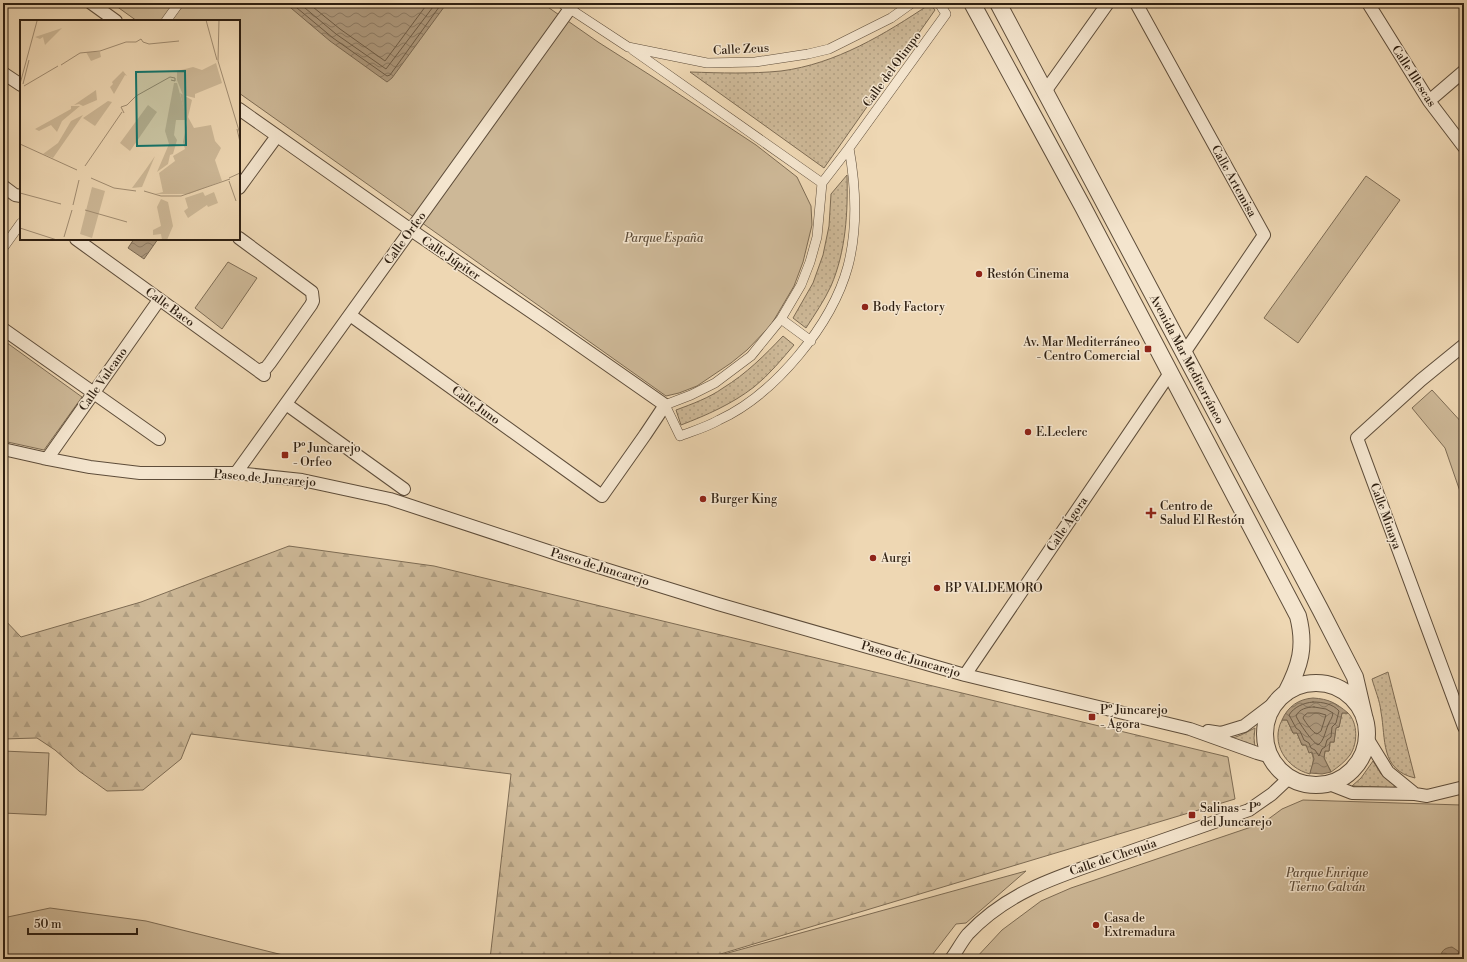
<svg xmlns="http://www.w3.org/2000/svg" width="1467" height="962" font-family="'Libre Bodoni',serif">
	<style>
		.grass { fill: url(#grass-dots); stroke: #7e6c54 }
		.forest { fill: url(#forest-firs); stroke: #7e6c54 }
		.park { fill: #cdb897; stroke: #7e6c54 }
		.water { fill: url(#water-waves); stroke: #7a6851 }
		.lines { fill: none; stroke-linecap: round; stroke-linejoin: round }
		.shore { stroke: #6e5c46; stroke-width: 1 }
		.pedestrian-casing { stroke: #5e4d3a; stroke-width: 10 }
		.minor-casing { stroke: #5e4d3a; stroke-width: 14 }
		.tertiary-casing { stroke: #5e4d3a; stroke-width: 18 }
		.pedestrian { stroke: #f4e5ce; stroke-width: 9 }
		.minor { stroke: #f4e5ce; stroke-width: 12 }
		.tertiary { stroke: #f4e5ce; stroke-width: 16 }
		.poi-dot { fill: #8f2418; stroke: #f4e5ce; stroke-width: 1.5 }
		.labels { text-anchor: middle; stroke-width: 3; stroke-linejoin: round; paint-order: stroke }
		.street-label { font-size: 12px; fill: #2e1f11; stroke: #f4e5ce }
		.park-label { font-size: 12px; font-style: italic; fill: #5e4d39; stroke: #f4e5ce }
		.poi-label { font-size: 12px; fill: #2e1f11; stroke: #f4e5ce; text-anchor: start }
		.inset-road { fill: none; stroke: #a18d72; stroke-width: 1 }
		.view { fill: #0f766e; fill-opacity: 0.15; stroke: #0f766e; stroke-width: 2 }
		.inset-edge { fill: none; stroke: #2e1f11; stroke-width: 2 }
	</style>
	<defs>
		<pattern id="grass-dots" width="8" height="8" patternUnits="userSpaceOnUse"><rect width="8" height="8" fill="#cdb897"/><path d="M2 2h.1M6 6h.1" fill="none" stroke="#b09e81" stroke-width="1.8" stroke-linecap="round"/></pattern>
		<pattern id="forest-firs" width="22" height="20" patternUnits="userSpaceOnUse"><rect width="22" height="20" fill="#cdb897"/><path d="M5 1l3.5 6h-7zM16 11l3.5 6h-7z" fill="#b09e81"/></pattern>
		<pattern id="water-waves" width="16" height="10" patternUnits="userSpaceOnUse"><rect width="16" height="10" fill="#ad987c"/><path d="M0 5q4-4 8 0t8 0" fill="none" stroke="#8d7b64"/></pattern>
	</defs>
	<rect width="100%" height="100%" fill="#eed7b3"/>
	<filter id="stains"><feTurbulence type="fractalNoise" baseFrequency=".005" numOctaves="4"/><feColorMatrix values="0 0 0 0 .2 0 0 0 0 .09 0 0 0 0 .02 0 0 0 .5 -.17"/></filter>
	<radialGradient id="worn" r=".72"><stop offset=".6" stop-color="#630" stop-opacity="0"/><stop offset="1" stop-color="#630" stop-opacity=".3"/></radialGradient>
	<path class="grass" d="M930,4L935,10L824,168L690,72C721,73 751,74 781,71C836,64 885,34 930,4Z
		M847,175C848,212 846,251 831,286C824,301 815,314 806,328L793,318L813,283L823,255L829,226L831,194Z
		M783,336L794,345C782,359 769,375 754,387C732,404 707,415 681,425L676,410C692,404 709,398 723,388C746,374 765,355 783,336Z
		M1388,672L1415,778C1380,770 1386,739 1381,712C1380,701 1375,690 1372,679Z
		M1342,713H1348C1358,723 1358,743 1350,755C1345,762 1338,767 1331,772L1324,758L1325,751H1329L1330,742H1334L1336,727H1339Z
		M1282,720H1287L1293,733H1297L1302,745H1306C1316,757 1314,760 1310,774C1286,768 1270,743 1282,720Z
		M1255,728L1254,738L1255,747L1233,739V738L1241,735Z
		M1373,761L1381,774L1398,788L1352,786L1361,778Z"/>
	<path class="forest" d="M289,546L434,566L1228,757L1235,799L704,959H490L511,774L191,734L181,759L143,790L107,791L79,771L55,750L37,738L3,739V618L21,637L141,602Z"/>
	<path class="park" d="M112,3H542L598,42L653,77L756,145L797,177L811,206L812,225L803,262L794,286L771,325L747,350L731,363L697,386L679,393L666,396L239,93V21H137Z
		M1366,176L1400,200L1298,343L1264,318Z
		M228,262L257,278L222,329L195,308Z
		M3,340L82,397L44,450L3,441Z
		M1432,390L1464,425V503L1445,448L1412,408Z
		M3,751L49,753L46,815L3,813Z
		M1303,800L1461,805L1464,808V959H975L1002,930L1041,901L1071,888L1263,823L1282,809Z
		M1026,871L966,923L956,924L929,959H706Z
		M50,908L146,921L299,959H3V918Z"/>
	<path class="water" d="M285,3H447L392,78L387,82L330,41Z
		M134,239H158L144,259L128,248Z
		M1313,698C1329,699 1336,703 1348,713H1342L1339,727L1336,728L1334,742H1330L1329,751H1325L1324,758L1331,772L1322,774L1310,773L1314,759L1312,752L1309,753L1306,745H1302L1297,733H1293L1287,720H1282C1288,706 1299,699 1313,698Z
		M1452,947L1458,951L1461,959H1440C1441,951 1444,948 1452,947Z"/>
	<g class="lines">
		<path class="shore" d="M291,3L333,38L387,76L390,75L442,3
			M299,3L336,34L386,69L436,3
			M308,3L340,29L385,61L428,3
			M1313,702C1323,702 1333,704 1339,711L1336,723L1332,727L1331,737L1327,740L1325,747L1322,749L1319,756L1315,750L1311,748L1309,743L1304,740L1300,731L1296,728L1289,715C1294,707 1303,703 1313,702Z
			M1314,707L1326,709L1333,713C1332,719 1330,720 1328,725C1325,732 1324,741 1318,745C1312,742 1299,723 1296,716C1299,709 1307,707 1314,707Z
			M1308,713H1319L1326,715L1321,731L1317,734C1313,733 1306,723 1303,718L1304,716Z"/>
		<g class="pedestrian-casing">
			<path id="pedestrian" d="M561,3L628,47L707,63L755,62L808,54L829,49L891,18L912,3
				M166,21L179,3
				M633,50L822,183
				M849,148C856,187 858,227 848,266C832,325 775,394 719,420C707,427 693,431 680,436L665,405L691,395L715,383L751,356L781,319L801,285L810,262L817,237L822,183L849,148L946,14L939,3
				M3,248L21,223
				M781,319L811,341"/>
		</g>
		<g class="minor-casing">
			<path id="minor" d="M91,3L116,21
				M1136,3L1264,235L1184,353
				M1368,3L1429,101L1464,147
				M3,73L21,85
				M1044,93L1108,3
				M1429,101L1464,71
				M239,109L411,230L549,324L665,405L645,435L602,496L350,315
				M3,186L15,195L21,196
				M239,188L277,136
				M239,238L312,292L313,301L311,305L270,363L266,368L263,369L264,375
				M76,239L264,375
				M3,329L159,439
				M1464,345L1421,380L1357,438L1464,727
				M286,404L404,489
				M3,449L43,458L90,467L140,473H236L302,480L390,499L563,556L718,604L965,675L1190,729L1257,753L1271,757
				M47,459L159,300
				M236,473L574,3
				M965,675L1170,373
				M1208,731L1221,733L1244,726L1277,701
				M1367,738L1388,772L1415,794
				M1329,784L1352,793L1415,794L1427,796L1464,787
				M951,959C957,951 962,941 968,934C1011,888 1067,874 1123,854C1165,839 1207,825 1249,810L1272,794L1289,778"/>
		</g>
		<g class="tertiary-casing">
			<path id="tertiary" d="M972,3L1083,207L1298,616C1306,647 1300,666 1286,693
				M998,3L1320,609L1355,677L1365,720
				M1265 734a51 51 0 1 1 102 0a51 51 0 1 1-102 0Z"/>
		</g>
		<use href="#pedestrian" class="pedestrian"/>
		<use href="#minor" class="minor"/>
		<use href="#tertiary" class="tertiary"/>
	</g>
	<g class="poi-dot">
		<circle cx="979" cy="274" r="4"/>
		<circle cx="865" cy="307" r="4"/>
		<rect x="1144" y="345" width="8" height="8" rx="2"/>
		<circle cx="1028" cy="432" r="4"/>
		<rect x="281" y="451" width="8" height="8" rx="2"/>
		<circle cx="703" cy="499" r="4"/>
		<path d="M1149 507h4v4h4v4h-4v4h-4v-4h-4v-4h4z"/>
		<circle cx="873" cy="558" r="4"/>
		<circle cx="937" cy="588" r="4"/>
		<rect x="1088" y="713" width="8" height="8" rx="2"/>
		<rect x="1188" y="811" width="8" height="8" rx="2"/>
		<circle cx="1096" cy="925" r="4"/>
	</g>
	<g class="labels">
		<g class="street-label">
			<text transform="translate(741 49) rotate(-3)" y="4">Calle Zeus</text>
			<text transform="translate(892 69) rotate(-54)" y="4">Calle del Olimpo</text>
			<text transform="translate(1414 76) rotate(57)" y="4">Calle Illescas</text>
			<text transform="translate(1234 181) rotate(61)" y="4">Calle Artemisa</text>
			<text transform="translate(405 238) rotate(-54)" y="4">Calle Orfeo</text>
			<text transform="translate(451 258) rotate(34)" y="4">Calle Júpiter</text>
			<text transform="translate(170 307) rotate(36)" y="4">Calle Baco</text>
			<text transform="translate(1187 359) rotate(62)" y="4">Avenida Mar Mediterráneo</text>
			<text transform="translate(103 379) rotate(-55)" y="4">Calle Vulcano</text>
			<text transform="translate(476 405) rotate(36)" y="4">Calle Juno</text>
			<text transform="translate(265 478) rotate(5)" y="4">Paseo de Juncarejo</text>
			<text transform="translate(1386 516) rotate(70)" y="4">Calle Minaya</text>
			<text transform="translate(1067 524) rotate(-56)" y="4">Calle Ágora</text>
			<text transform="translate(600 567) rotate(17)" y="4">Paseo de Juncarejo</text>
			<text transform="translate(911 659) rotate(16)" y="4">Paseo de Juncarejo</text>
			<text transform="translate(1113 857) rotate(-19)" y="4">Calle de Chequia</text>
		</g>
		<g class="park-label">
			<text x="664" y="242">Parque España</text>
			<text x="1327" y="877">Parque Enrique<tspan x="1327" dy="14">Tierno Galván</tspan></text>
		</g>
		<g class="poi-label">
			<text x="987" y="278">Restón Cinema</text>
			<text x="873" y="311">Body Factory</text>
			<text x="1140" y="346" text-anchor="end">Av. Mar Mediterráneo<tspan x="1140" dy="14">- Centro Comercial</tspan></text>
			<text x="1036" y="436">E.Leclerc</text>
			<text x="293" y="452">Pº Juncarejo<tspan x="293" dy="14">- Orfeo</tspan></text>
			<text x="711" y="503">Burger King</text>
			<text x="1160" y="510">Centro de<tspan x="1160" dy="14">Salud El Restón</tspan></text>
			<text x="881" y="562">Aurgi</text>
			<text x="945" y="592">BP VALDEMORO</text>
			<text x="1100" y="714">Pº Juncarejo<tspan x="1100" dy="14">- Ágora</tspan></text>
			<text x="1200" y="812">Salinas - Pº<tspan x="1200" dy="14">del Juncarejo</tspan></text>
			<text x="1104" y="922">Casa de<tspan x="1104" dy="14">Extremadura</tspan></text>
		</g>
	</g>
	<g transform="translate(20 20)">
		<rect width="220" height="220" fill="#eed7b3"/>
		<path d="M154,63H157L167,100H156L154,115L157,120L153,134L150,135L148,144L137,152L149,124L145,111Z" fill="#cdb897"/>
		<path d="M66,32H80L81,37L71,41Z" fill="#cdb897"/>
		<path d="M42,8L25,25L23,17L20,19L15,17ZM196,43L202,63L175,74V78L163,75L157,60V51L173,47L182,50ZM103,51L107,56L105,55L94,74L90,67L93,64L92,62ZM76,70L77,80L63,86L59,84L54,85ZM160,73L172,80L168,97L174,108L191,105L195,121L201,128L195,140L202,161L169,174H135L143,172L139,153L155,141L153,136L165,129L163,122L167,103ZM88,81L92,82L75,106L63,98ZM128,85L137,92L110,131L100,123ZM60,86L42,101L37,112L31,105L19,111L15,109L51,89V86ZM63,95L33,138L23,134L38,123L51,101ZM135,136L122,167L112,168L126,149ZM72,167L85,171L72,218L60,214ZM183,172L185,176L194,172L198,183L188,187L187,185L168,198L164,191L168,188L165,178ZM141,179L148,182L153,206L147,220H142L141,214L133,215V210L141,206L137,187Z" fill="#cdb897"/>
		<path class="inset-road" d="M186,0L197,40M199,0L198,41L220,114M41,45L60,33L80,31L106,22H116L121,19L123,22L129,24L159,21M0,64L17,1M3,64L9,40M4,66L38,46M107,85L116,76L150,57L155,58V61L151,60M104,93L101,87L107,85M217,109L220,122M0,124L57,150M65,146L102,92M71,158L94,168L116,171M209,158L220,153M209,161L216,181M124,171L141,176H161L210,159M0,173L41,184M53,185L59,160M65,190L107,202M0,208L37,220M44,217L52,190"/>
		<path class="view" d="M165,51L166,125L117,126L116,52Z"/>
		<rect width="220" height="220" class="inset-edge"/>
	</g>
	<rect width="1467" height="962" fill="none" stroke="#eed7b3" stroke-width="16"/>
	<rect x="4" y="4" width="1459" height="954" fill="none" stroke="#2e1f11" stroke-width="2"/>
	<rect x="8" y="8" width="1451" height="946" fill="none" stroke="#2e1f11"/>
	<path d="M28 928v6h109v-6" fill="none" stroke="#2e1f11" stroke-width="2"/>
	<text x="34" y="928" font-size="12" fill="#2e1f11" stroke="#f4e5ce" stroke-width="3" paint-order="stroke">50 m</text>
	<rect width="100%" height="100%" filter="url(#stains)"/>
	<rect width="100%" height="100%" fill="url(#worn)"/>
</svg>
